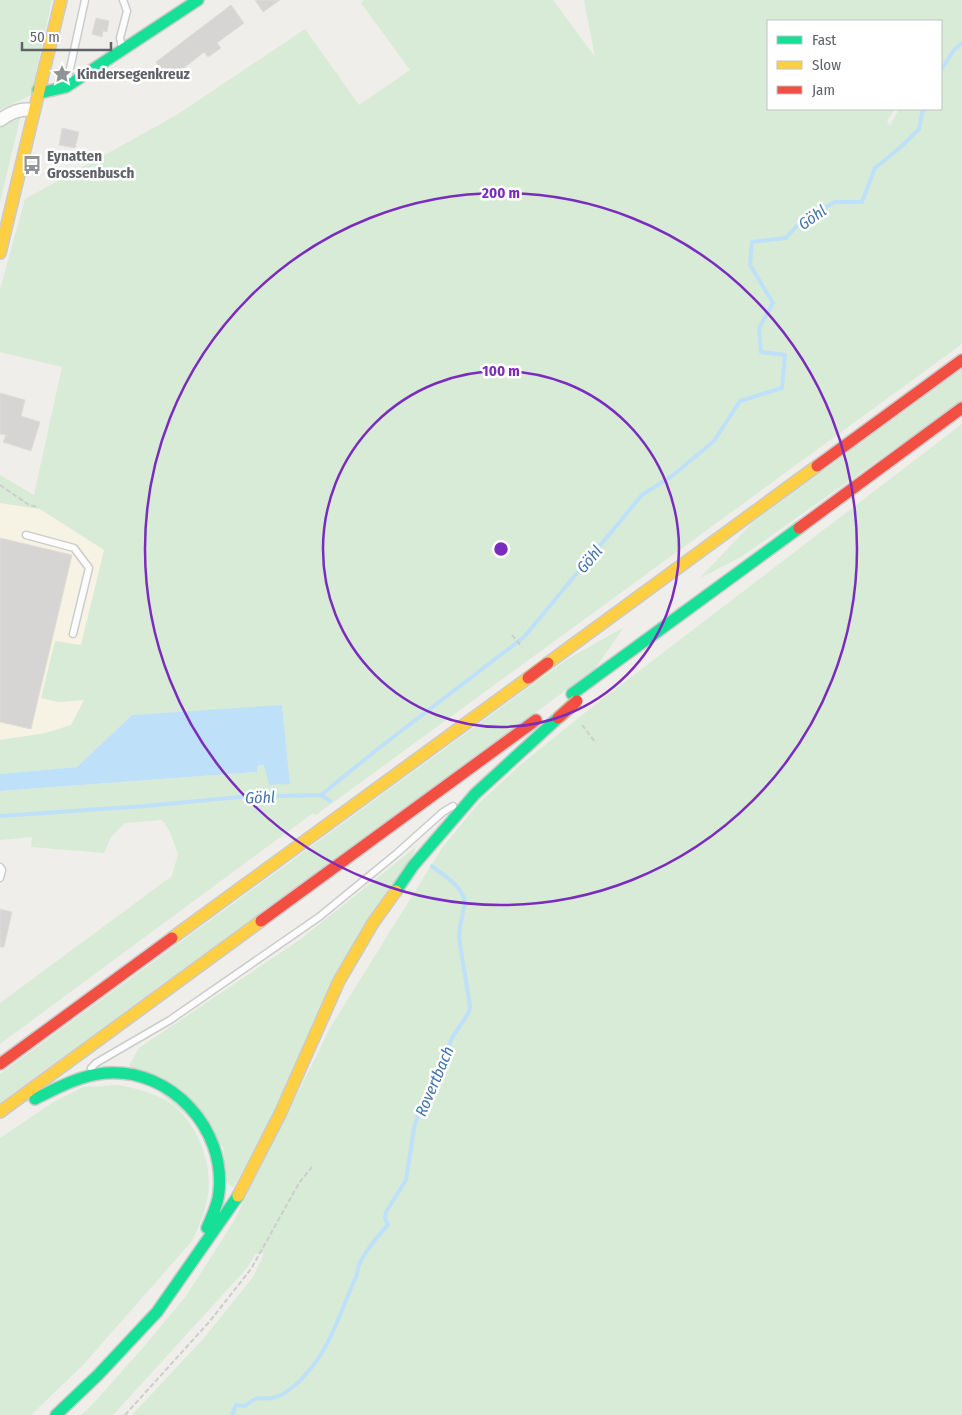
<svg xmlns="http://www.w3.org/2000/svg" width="962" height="1415" font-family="'Fira Sans Condensed',sans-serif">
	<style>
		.commercial { fill: #f7f3e4 }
		.green { fill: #d8ebd6; fill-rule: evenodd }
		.water { fill: #bfe0f9 }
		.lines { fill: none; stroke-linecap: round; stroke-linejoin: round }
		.stream { stroke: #bfe0f9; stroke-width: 4 }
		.building { fill: #d6d5d3; stroke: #deddd9 }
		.lane-casing { stroke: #cbcccc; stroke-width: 9 }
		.street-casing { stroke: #cbcccc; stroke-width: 15 }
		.fast-casing { stroke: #cacacb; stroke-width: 14 }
		.slow-casing { stroke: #cacacb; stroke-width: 14 }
		.jam-casing { stroke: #cacacb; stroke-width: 14 }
		.path { stroke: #cacfcc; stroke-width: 2; stroke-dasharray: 5 2.5; stroke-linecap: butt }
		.lane { stroke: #fdfcfc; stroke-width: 6 }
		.street { stroke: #fdfcfc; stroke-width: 12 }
		.fast { stroke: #16e098; stroke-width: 11 }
		.slow { stroke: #ffcf43; stroke-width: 11 }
		.jam { stroke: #f24e42; stroke-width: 11 }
		.jam-bridge-casing { stroke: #c8b996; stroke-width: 14; stroke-linecap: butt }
		.jam-bridge { stroke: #f24e42; stroke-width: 11 }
		.ring { fill: none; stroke: #7b2cbf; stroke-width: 2.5 }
		.labels { text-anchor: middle; stroke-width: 5; stroke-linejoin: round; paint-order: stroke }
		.poi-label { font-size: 15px; font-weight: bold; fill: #5f6368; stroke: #fff; text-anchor: start }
		.water-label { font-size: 16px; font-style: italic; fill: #4174aa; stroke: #fff }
		.centre { fill: #7b2cbf; stroke: #fff; stroke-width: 2.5 }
		.ring-label { font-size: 15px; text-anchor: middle; font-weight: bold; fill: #7b2cbf; stroke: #fff; stroke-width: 5; stroke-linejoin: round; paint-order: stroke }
	</style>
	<rect width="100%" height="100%" fill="#efeeea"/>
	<path class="commercial" d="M0,503L40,509L104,550L81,645L42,698L58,702L84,700L71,725L46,733L0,740Z"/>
	<path class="green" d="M0,0H52L31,95L0,110Z
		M364,0H553L595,57L584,0H962V344L316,815L313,813L0,1044V1003L172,876L178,854L170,832L162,820L125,823L111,837L104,853L31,847L32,837L0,840V791L257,772V766L265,765L269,785L290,783L282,706L132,715L77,767L0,774V740L46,733L71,725L84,700L58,702L41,698L55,641L81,645L104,550L40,509L0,503V475L34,495L62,367L0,352V289L25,199L175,116L305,29L359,105L410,70L361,3ZM768,21H941V109H899L890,126L887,121L895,109H768Z
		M21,115L0,202V128Z
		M962,369V401L741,557L700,578L753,522Z
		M962,424V1415H132L204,1338L253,1277L264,1253L255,1254L247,1268L114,1414L112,1415H81L92,1405L147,1343L186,1296L234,1221L330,1028L442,848L479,803L519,766L592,707Z
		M624,627L595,669L0,1103V1074L566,660Z
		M417,846L233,1188L227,1182L223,1147L129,1066L139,1048L301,939Z
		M119,1085C137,1089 155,1093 170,1103C196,1121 213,1163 208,1194C206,1211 199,1226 192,1241L83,1365L31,1415H0V1138L52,1103L83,1087Z"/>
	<path class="water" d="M282,705L290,784L269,785L264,765L257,766V772L0,791V774L77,767L132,715Z"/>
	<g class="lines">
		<path class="stream" d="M941,70L954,50L962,43
			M321,795L330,801
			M0,816L145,806L240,797L321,795L379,748L524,637L642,495L672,476L714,441L740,401L782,388L785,355L761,352L759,328L773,303L750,265L752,242L786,238L802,220L835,202H862L875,168L902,146L919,129L923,109
			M232,1415L236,1405L245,1406C260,1394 256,1400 272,1398C285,1396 298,1383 306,1374C331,1347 340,1312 355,1279C358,1275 357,1269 359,1265C364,1253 380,1233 388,1225L385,1218L386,1212L406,1180L414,1128L419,1112L437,1077L452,1038L469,1012L470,1006L459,938C459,927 462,918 464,907C468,889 445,877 432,866"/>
	</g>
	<path class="building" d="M255,0H280L263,12Z
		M231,5L244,23L217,43L221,48L208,57L204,52L169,80L156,62Z
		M96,18L109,21L107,32L103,31L102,37L92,34Z
		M62,128L79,132L75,148L59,145Z
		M0,393L25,400L21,416L40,422L31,451L3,442L6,435L0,434Z
		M0,538L72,555L31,729L0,722Z
		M0,909L12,912L4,947H0Z"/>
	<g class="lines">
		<g class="lane-casing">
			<path id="lane" d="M122,47L120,38L127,11L123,0
				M67,82L85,0
				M26,535L74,548L89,568L73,634
				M0,867L2,870L0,878
				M91,1068L96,1063L170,1020L319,917L396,854L443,812L453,806"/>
		</g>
		<g class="street-casing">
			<path id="street" d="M0,120C10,113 20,108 33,110"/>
		</g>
		<g class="fast-casing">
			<path id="fast" d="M38,90L44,92L66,87L198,0
				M572,694L799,528
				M396,891L413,866L475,794L558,718
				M35,1099C57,1088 81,1075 106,1073C171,1068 226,1129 219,1192C218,1205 212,1216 207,1228
				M56,1415L98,1375L157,1312L238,1196"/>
		</g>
		<g class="slow-casing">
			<path id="slow" d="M0,253L61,0
				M548,663L817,466
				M172,938L528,678
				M0,1112L261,921
				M238,1196L281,1112L339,981L373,923L396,891"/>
		</g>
		<g class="jam-casing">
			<path id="jam" d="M817,466L962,360
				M799,528L962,408
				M261,921L536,720
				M0,1064L172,938"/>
		</g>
		<path class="path" d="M0,485L29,505L39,507
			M512,635L522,647
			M582,725L596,743
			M125,1415L210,1321L251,1269L299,1183L312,1167"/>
		<use href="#lane" class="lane"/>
		<use href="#street" class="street"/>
		<use href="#fast" class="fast"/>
		<use href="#slow" class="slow"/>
		<use href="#jam" class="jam"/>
		<g class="jam-bridge-casing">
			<path id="jam-bridge" d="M528,678L548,663
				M558,718L577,701"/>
		</g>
		<use href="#jam-bridge" class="jam-bridge"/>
	</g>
	<g class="ring">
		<circle cx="501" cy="549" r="178"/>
		<circle cx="501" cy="549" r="356"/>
	</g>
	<defs>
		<g id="sight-bare" transform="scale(1.5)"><path d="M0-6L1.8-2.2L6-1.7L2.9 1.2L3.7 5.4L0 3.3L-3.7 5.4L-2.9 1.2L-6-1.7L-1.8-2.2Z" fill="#919496" stroke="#fff" stroke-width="2.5" paint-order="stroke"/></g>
		<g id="bus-bare" transform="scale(1.5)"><path d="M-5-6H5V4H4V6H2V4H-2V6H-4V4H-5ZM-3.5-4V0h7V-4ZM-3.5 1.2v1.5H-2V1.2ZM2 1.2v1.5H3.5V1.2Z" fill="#919496" stroke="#fff" stroke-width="2.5" paint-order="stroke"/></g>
	</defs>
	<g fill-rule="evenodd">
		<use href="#sight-bare" x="62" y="74"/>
		<use href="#bus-bare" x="32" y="165"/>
	</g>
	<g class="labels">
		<g class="poi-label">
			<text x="77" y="79">Kindersegenkreuz</text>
			<text x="47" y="161">Eynatten<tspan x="47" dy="17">Grossenbusch</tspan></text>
		</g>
		<g class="water-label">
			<text transform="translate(812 217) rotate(-35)" y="6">Göhl</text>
			<text transform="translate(589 559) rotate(-50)" y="6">Göhl</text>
			<text transform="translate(260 797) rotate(-2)" y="6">Göhl</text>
			<text transform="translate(434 1081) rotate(-67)" y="6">Rovertbach</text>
		</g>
	</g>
	<circle cx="501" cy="549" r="8" class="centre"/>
	<g class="ring-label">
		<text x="501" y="198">200 m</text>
		<text x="501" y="376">100 m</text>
	</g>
	<rect x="767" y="20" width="175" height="90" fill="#ffffff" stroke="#bfc1c3"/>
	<rect x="777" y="36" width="25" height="8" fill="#16e098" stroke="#bfc1c3"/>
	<text x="812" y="45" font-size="15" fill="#5f6368">Fast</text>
	<rect x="777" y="61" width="25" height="8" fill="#ffcf43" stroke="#bfc1c3"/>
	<text x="812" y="70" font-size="15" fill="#5f6368">Slow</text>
	<rect x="777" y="86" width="25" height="8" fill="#f24e42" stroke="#bfc1c3"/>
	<text x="812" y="95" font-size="15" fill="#5f6368">Jam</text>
	<path d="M22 42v8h89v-8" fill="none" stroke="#5f6368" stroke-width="2.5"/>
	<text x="30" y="42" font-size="15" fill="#5f6368" stroke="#ffffff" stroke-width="4" paint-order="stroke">50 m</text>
</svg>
